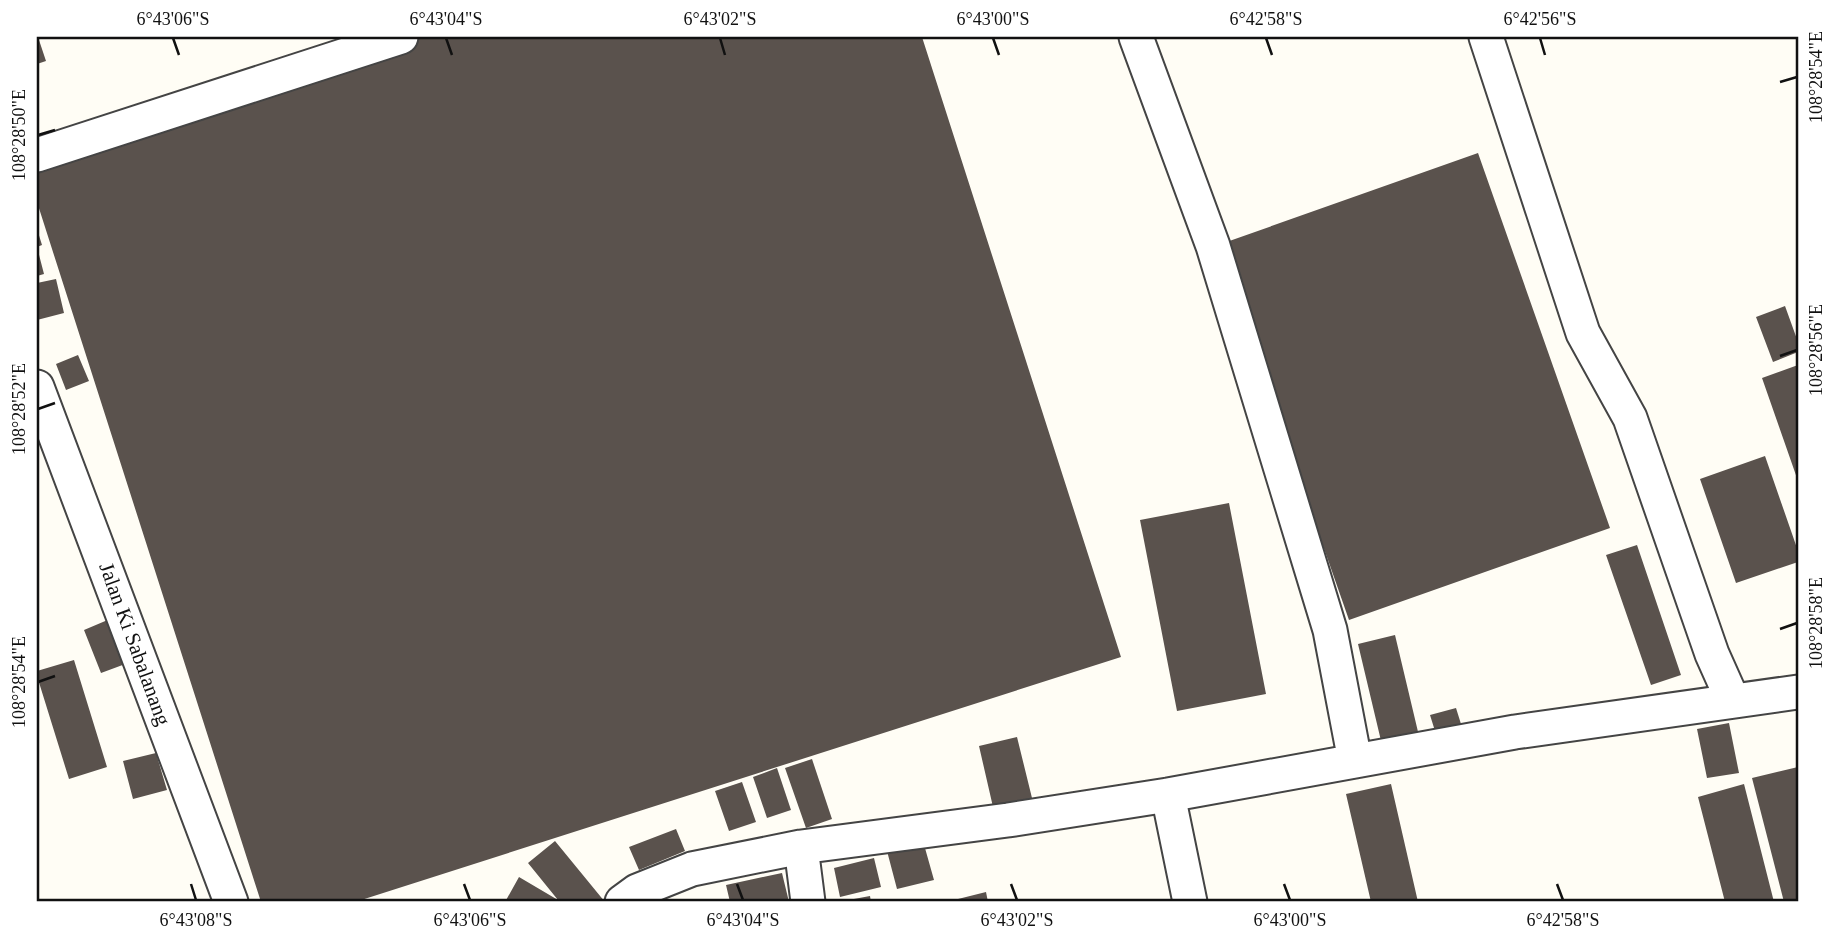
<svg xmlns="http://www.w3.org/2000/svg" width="1835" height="939" font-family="Georgia,serif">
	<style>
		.building { fill: #5a524d }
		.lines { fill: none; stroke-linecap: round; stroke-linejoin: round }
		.minor-casing { stroke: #444; stroke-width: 37 }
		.minor { stroke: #fff; stroke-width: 33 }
		.ticks { fill: none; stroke: #111; stroke-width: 2.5 }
		.labels { text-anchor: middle; stroke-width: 7; stroke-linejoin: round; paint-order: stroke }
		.street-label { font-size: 21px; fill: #111; stroke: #fff }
		.neatline { fill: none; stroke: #111; stroke-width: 2.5 }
		.ticks-label { font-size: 18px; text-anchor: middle; fill: #111 }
	</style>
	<rect width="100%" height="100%" fill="#fffdf5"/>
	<path class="building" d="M37,37H38L46,61L37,64Z
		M415,37H922L1121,657L355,902H261L37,202V158Z
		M1478,153L1610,528L1349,620L1218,245Z
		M37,229L42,245L37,247Z
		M37,247L44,274L37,276Z
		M56,279L64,313L37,320V283Z
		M1785,306L1798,342V352L1773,362L1756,317Z
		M78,355L89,381L66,390L56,364Z
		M1798,365V481L1762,378Z
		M1765,456L1798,551V562L1736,583L1700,479Z
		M1229,503L1266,694L1177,711L1140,520Z
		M1637,545L1681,675L1651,685L1606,555Z
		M110,619L128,663L101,673L84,630Z
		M1395,635L1419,736L1382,745L1358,644Z
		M74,660L107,767L69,779L37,676V671Z
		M1456,708L1461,724L1435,731L1430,715Z
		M1729,723L1739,773L1707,778L1697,729Z
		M1017,737L1032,798L993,807L979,746Z
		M156,753L167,790L133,799L123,761Z
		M812,759L832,819L806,828L785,768Z
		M1798,767V902H1784L1752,778Z
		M777,768L791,810L767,818L753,777Z
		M742,782L756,822L729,831L715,791Z
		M1391,784L1418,902H1371L1346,794Z
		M1744,784L1774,902H1725L1698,797Z
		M676,829L685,851L639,870L629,847Z
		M555,841L605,902H561L559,901L558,902H505L519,877L558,900L528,863Z
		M923,841L934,880L897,889L887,851Z
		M874,858L881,887L840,897L834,868Z
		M782,873L789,902H730L726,885Z
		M986,892L988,902H950V901Z
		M870,896L871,902H843V901Z"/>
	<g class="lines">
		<g class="minor-casing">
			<path id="minor" d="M1136,37L1213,246L1330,630L1355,761
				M1486,37L1583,333L1630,418L1712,654L1733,701
				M37,155L401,37
				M37,387L231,902
				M1168,795L1190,902
				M801,847L808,902
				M622,902L637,891L692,869L801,847L1008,820L1168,795L1515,732L1798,692"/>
		</g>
		<use href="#minor" class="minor"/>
	</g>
	<path class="ticks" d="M173,38L179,55M446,38L452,55M720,38L725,55M993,38L999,55M1266,38L1272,55M1540,38L1545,55M1780,82L1797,77M38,135L55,130M1780,356L1797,350M38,409L55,403M1780,629L1797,623M38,682L55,676M191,884L196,900M464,884L470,900M737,884L743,900M1011,884L1017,900M1284,884L1290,900M1557,884L1563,900"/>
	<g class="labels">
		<g class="street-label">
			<text transform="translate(135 644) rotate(70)" y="7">Jalan Ki Sabalanang</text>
		</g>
	</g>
	<rect width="1835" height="939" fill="none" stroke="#ffffff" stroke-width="77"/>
	<rect x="38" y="38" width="1759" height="862" class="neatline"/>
	<g class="ticks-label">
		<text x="173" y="25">6°43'06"S</text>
		<text x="446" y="25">6°43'04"S</text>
		<text x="720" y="25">6°43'02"S</text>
		<text x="993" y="25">6°43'00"S</text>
		<text x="1266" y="25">6°42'58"S</text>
		<text x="1540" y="25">6°42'56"S</text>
		<text transform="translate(1816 77) rotate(-90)" y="6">108°28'54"E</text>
		<text transform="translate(19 135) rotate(-90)" y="6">108°28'50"E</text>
		<text transform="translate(1816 350) rotate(-90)" y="6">108°28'56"E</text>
		<text transform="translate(19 409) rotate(-90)" y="6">108°28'52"E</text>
		<text transform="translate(1816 623) rotate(-90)" y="6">108°28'58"E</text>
		<text transform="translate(19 682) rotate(-90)" y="6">108°28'54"E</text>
		<text x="196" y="926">6°43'08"S</text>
		<text x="470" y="926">6°43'06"S</text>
		<text x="743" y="926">6°43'04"S</text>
		<text x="1017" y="926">6°43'02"S</text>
		<text x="1290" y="926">6°43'00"S</text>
		<text x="1563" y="926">6°42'58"S</text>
	</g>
</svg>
